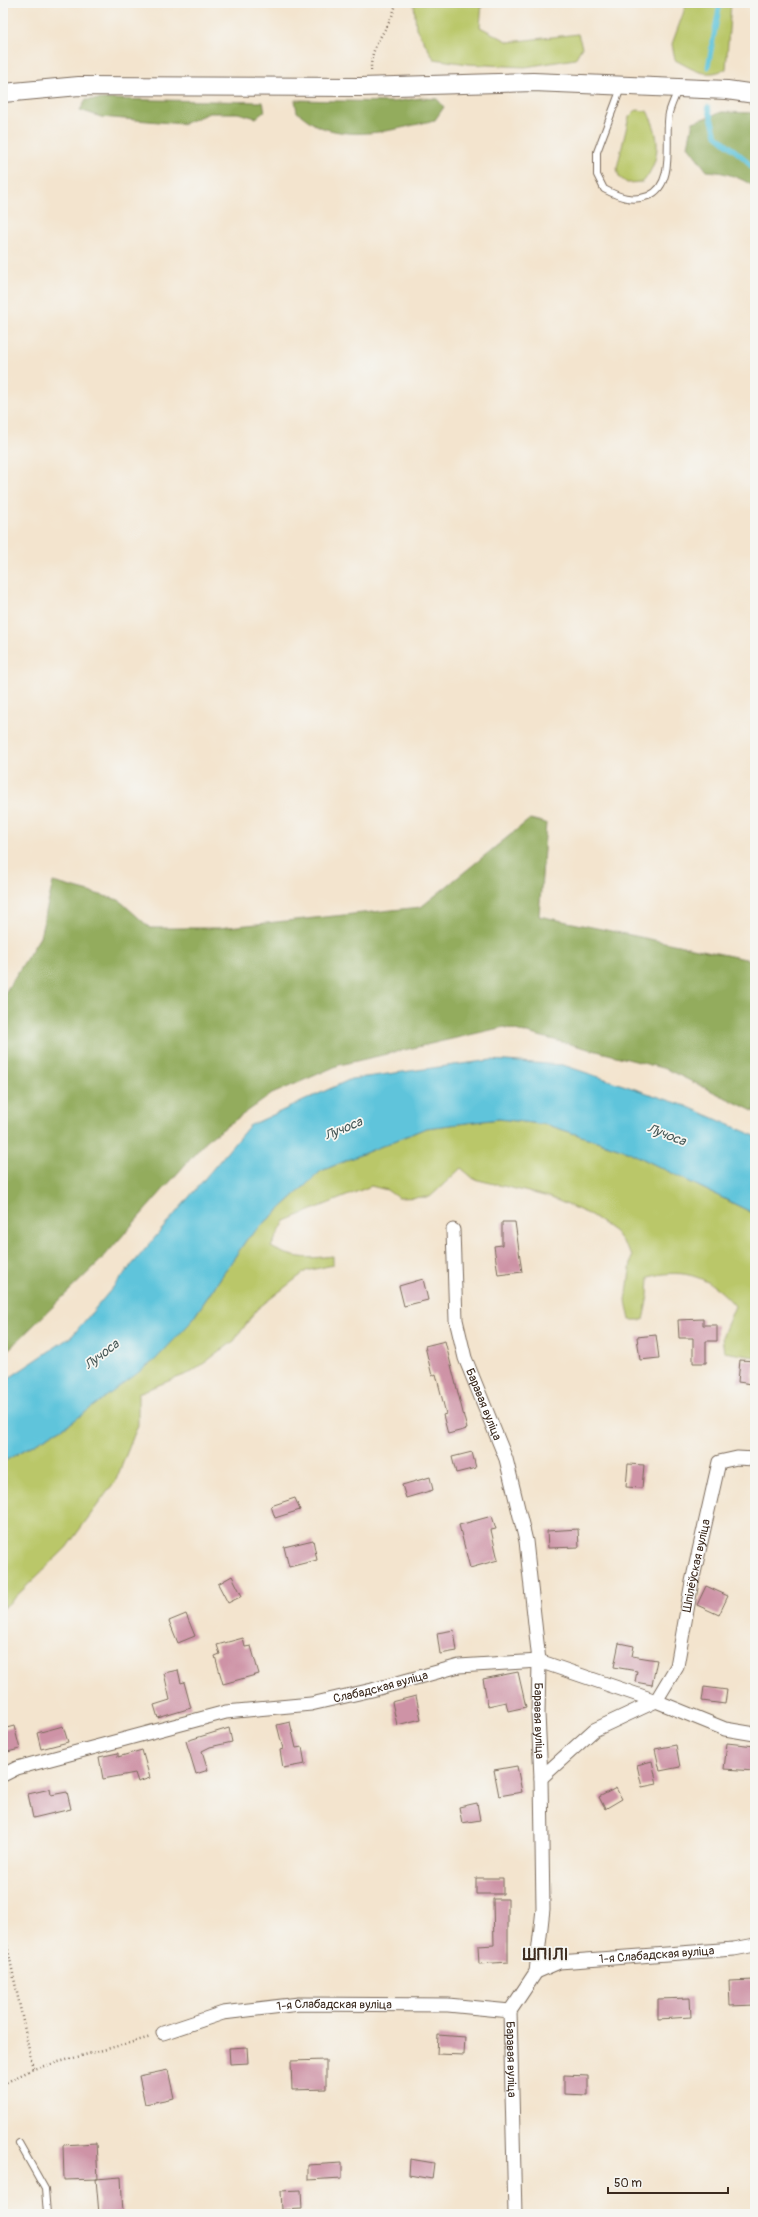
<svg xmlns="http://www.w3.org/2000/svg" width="758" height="2217" font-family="Pangolin,sans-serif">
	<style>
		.green { fill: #bac769; stroke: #7a7844 }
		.forest { fill: #93ac5d; stroke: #676b3e }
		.water { fill: #5ec4db; stroke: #4c777c }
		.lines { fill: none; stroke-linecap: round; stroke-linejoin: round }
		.stream { stroke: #5ec4db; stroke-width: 5 }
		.building { fill: #ce93a6 }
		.lane-casing { stroke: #7b6b5c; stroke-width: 8 }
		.street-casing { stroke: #7b6b5c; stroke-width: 15 }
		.secondary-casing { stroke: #7b6b5c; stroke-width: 20 }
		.path { stroke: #7b6b5c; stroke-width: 2.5; stroke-dasharray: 1 3; stroke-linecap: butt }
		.lane { stroke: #fff; stroke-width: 6 }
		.street { stroke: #fff; stroke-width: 13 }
		.secondary { stroke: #fff; stroke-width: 18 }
		.labels { text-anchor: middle; stroke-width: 3.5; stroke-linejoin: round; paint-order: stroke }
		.street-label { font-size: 12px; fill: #3b2a1e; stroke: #f6f6f2 }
		.water-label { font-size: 13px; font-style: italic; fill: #465857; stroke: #f6f6f2 }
		.district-label { font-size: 16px; font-weight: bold; letter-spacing: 1px; fill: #3b2a1e; stroke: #f6f6f2 }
	</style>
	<rect width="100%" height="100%" fill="#f6f6f2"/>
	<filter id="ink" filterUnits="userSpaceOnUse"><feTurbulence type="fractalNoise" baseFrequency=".025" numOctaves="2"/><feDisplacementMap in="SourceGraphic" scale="8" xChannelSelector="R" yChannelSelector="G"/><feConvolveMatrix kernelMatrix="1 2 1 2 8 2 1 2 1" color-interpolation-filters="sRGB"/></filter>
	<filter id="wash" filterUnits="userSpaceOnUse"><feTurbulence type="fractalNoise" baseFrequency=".012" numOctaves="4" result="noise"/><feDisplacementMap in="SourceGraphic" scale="16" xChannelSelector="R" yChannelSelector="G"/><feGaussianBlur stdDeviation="0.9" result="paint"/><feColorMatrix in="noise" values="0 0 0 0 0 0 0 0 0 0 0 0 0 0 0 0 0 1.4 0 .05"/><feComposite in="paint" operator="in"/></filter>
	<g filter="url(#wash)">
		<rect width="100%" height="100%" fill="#f3e4ce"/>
		<path class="green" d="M414,3H482L480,27L509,42L578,34L582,47L575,59L525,67L468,64L434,59L416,28Z
			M687,3H731L726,69C704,79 695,70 675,60L672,44Z
			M636,110L647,111C661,136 661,160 643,182L627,183L619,177L617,168L629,117Z
			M499,1119L548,1125L627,1151L755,1214V1357L724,1352L722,1337L735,1306C712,1278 685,1267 649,1277L648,1296L643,1320H630L626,1301L632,1255L615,1232L591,1215L549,1197L474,1179L461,1168L430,1197L398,1198L387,1190L371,1186L285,1221L271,1247C293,1259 308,1259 333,1256V1265L306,1271L257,1309L234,1341L192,1372L138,1393V1425L116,1480L66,1548L3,1609V1462L71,1423L190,1323L247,1239L321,1171L426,1128Z"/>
		<path class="forest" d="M421,98L437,99L444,107L435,120C397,129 358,141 320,127C312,124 304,117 297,112L295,100L392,102Z
			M105,99L263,102L265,111L256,118L238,113H209L183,124L101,117L80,110L86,100Z
			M722,112L755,113V187C739,177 726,172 707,171L688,146L693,122Z
			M530,819L546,823L539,916L755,961V1112L666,1069L504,1027L339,1065L272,1094L207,1140L102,1259L3,1355V996L40,937L53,882L119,900L150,928H218L421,907Z"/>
		<path class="water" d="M491,1060L563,1065L686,1106L755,1136V1214L627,1151L548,1125L499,1119L426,1128L321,1171L247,1239L190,1323L155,1360L71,1423L3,1462V1382L72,1336L249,1126L351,1079Z"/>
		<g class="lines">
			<path class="stream" d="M708,67L720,3
				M708,107L716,135L745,159L755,171"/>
		</g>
		<g id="blocks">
			<path class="building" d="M502,1222H515L522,1272L498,1275L494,1246L502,1245Z
				M423,1279L428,1300L404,1306L399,1286Z
				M703,1319V1325H717V1341H706V1363H693V1338H679L678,1320Z
				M656,1335L659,1358L640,1360L637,1337Z
				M445,1341L467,1429L448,1434L443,1415L446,1414L436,1374L432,1376L425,1346Z
				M740,1360L755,1361L752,1384L738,1382Z
				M472,1452L476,1468L456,1473L452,1457Z
				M628,1464L644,1465L642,1488L626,1487Z
				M430,1477L433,1490L406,1498L402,1485Z
				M295,1498L300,1510L275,1518L271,1506Z
				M492,1516L496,1529L491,1530L498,1560L470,1568L459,1525Z
				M578,1529L579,1547L548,1548L547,1531Z
				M313,1540L317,1560L289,1567L284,1547Z
				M232,1576L242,1596L228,1603L218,1584Z
				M706,1586L728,1596L719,1615L697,1605Z
				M186,1614L195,1636L178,1643L169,1621Z
				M454,1630L457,1651L440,1654L437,1633Z
				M243,1638L245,1647L251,1646L259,1674L223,1684L215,1656L220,1654L217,1645Z
				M619,1643L634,1646L632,1656L657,1660L652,1685L635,1682L637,1671L614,1667Z
				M178,1670L181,1683L184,1682L191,1708L158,1718L154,1705L170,1700L164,1673Z
				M518,1672L526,1707L508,1711L506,1702L488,1706L483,1679Z
				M704,1687L727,1690L725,1704L702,1701Z
				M416,1696L421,1719L397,1725L392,1702Z
				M290,1722L296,1748L302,1747L305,1764L283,1768L280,1750L283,1749L277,1725Z
				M14,1726L20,1749L3,1753V1729Z
				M63,1726L68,1742L41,1749L37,1733Z
				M229,1728L232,1742L210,1747L202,1751L208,1770L196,1774L186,1741Z
				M727,1743L755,1746V1771L724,1769Z
				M676,1745L680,1767L660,1771L655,1749Z
				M142,1750L150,1778L138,1782L135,1773L103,1779L99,1757L118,1753V1757Z
				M652,1761L657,1784L642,1787L637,1765Z
				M517,1766L522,1792L499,1796L494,1770Z
				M616,1788L622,1799L605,1809L599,1797Z
				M50,1789L51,1795L67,1792L71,1809L33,1818L28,1794Z
				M477,1803L480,1820L462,1823L459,1807Z
				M476,1878H503V1894H476Z
				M493,1899H508V1962L479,1964L478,1946L494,1945Z
				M755,1980V2005L730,2006L729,1981Z
				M690,1998L691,2017L658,2019V1999Z
				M438,2035L465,2037L464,2055L437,2054Z
				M247,2047L248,2063L230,2064L229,2048Z
				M326,2060V2089L292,2090L291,2061Z
				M168,2070L174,2098L145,2104L139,2076Z
				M564,2075L588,2076V2095L564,2094Z
				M96,2143L98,2179L64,2180L63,2145Z
				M410,2159L434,2163L432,2179L409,2175Z
				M342,2163V2178L308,2180V2165Z
				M121,2177L123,2214H99L96,2179Z
				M301,2190L302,2209L282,2210L281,2191Z"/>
		</g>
	</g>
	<g filter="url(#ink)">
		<use href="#blocks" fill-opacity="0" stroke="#7b6b5c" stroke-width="1"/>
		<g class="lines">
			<g class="lane-casing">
				<path id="lane" d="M621,88L597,152V175L604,189C619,197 632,202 648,196C677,185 664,136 669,113C671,105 675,97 678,90
					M19,2143L45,2189L47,2214"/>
			</g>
			<g class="street-casing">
				<g id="street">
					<path id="s1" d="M453,1230L456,1320L465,1358L506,1459L526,1541L539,1661L538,1714L541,1778L543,1909L536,1972L510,2011L515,2214"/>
					<path id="s2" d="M3,1775L17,1768L226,1712L311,1704L372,1690L459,1666L539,1661L656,1701L725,1729L755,1734"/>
					<path id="s3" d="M541,1778L594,1730L656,1701L677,1666L692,1582L719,1462L737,1458L755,1459"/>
					<path id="s4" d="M536,1972L559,1962L734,1949L755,1945"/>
					<path id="s5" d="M163,2033L223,2013L299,2004L448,2005L510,2011"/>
				</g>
			</g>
			<g class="secondary-casing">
				<path id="secondary" d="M3,93L79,86L361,87L533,82L727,90L755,94"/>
			</g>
			<path class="path" d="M371,71C370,40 391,30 396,3
				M3,1926L33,2069
				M3,2084L33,2069L151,2037"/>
			<use href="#lane" class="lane"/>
			<use href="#street" class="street"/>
			<use href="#secondary" class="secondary"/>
		</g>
	</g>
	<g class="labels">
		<g class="street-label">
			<text dy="4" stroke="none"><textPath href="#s1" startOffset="179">Баравая вуліца</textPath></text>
			<text dy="4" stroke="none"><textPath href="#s3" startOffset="283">Шпілёўская вуліца</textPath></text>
			<text dy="4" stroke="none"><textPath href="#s2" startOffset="389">Слабадская вуліца</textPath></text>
			<text dy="4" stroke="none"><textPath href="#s1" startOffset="503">Баравая вуліца</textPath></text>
			<text dy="4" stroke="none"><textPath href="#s4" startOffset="123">1-я Слабадская вуліца</textPath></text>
			<text dy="4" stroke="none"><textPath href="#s5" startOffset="175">1-я Слабадская вуліца</textPath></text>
			<text dy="4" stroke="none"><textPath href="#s1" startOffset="850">Баравая вуліца</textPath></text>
		</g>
		<g class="water-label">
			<text transform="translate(343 1128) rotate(-23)" y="5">Лучоса</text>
			<text transform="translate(667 1134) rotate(21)" y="5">Лучоса</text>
			<text transform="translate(101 1354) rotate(-38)" y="5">Лучоса</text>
		</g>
		<g class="district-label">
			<text x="546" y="1960">ШПІЛІ</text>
		</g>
	</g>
	<rect width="758" height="2217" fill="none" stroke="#f6f6f2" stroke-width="16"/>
	<path d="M608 2187v6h120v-6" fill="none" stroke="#3b2a1e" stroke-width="2"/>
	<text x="614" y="2187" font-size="12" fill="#3b2a1e" stroke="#f6f6f2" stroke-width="3" paint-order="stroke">50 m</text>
</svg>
